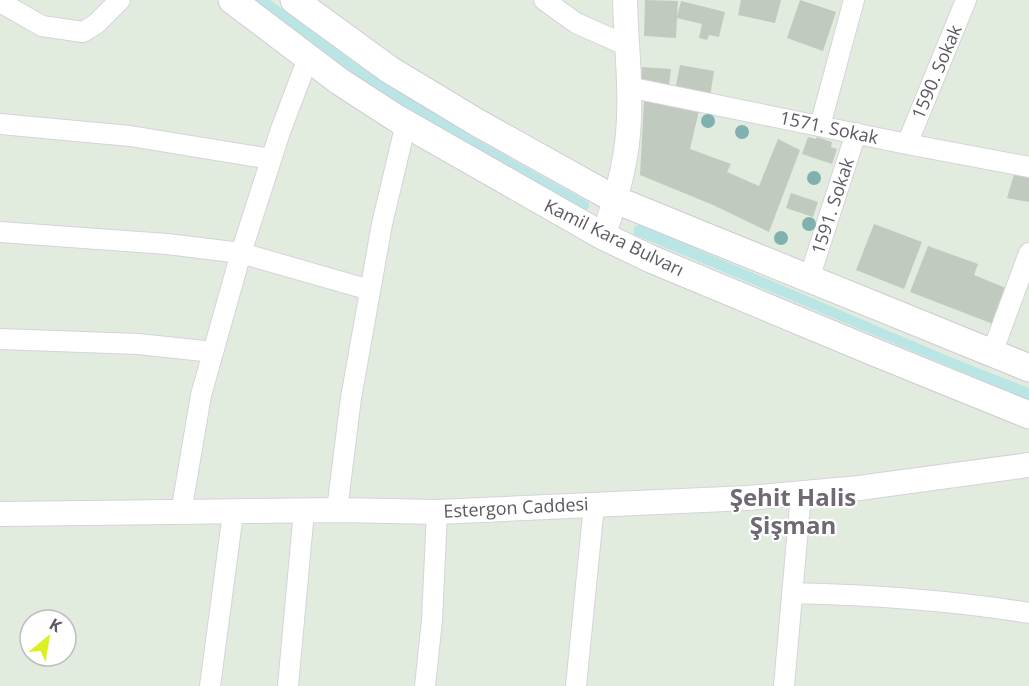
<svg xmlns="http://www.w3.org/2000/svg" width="1029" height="686" font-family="'Open Sans',sans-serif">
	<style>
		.green { fill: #b9e5e5 }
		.building { fill: #c1cabe }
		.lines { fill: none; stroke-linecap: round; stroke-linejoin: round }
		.minor-casing { stroke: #d7d2da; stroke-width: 22 }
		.tertiary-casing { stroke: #d7d2da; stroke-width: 26 }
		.secondary-casing { stroke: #d0cad4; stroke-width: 29 }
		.minor { stroke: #fff; stroke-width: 20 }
		.tertiary { stroke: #fff; stroke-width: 24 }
		.secondary { stroke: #fff; stroke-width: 27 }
		.tree { fill: #80b1ae }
		.labels { text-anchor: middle; stroke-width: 4.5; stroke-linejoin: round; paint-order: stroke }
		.street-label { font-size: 18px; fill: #5d5861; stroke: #fff }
		.district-label { font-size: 24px; font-weight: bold; fill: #6e6973; stroke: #fff }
	</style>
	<rect width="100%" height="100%" fill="#e1ecdf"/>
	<path class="green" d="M254,0H270L365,70L476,139L585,200L589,203V207L586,211L476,151L359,80Z
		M641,225L950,357L1029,388V400L633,234L635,226Z"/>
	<path class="building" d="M645,0L678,1L677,17L681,1L725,12L719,37L709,35L707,40L699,38L702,24L677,18L676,38L644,36Z
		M741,0H781L775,23L738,15Z
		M800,0L836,12L823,51L787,38Z
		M680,65L714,71L710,97L675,90Z
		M642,67L671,69L669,86L641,84Z
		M644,100L699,111L690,149L731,164L727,172L759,186L778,139L800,150L769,232L713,205L640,175Z
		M808,137L816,139L817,137L832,142L831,147L837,149L832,164L802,154Z
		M1015,171L1029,176V202L1007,198Z
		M791,193L818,202L813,217L786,208Z
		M874,224L922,242L904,289L856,270Z
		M928,246L978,264L974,275L1008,289L993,324L910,292Z"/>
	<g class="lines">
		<g class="minor-casing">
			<path id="minor" d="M544,0L576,23L628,46
				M0,2L42,26L83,32L96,24L120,0
				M628,87L907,144L1029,167
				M0,124L130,136L271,159
				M820,126L854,0
				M907,144L966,0
				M0,232L167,244L241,253L370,290
				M809,279L856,133
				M0,339L138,344L213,352
				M992,353L1029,253
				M337,510L351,398L382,224L406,123
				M181,513L201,395L241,253L280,132L308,58
				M792,593C872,595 950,600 1029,613
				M210,686L233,513
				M288,686L304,511
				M425,686L432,620L437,512
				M576,686L594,505
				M784,686L801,494"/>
		</g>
		<g class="tertiary-casing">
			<path id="tertiary" d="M603,236C615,203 625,169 628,134C632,89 626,44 625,0
				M0,514L337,510L437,512L748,498L859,488L1029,465"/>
		</g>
		<g class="secondary-casing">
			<path id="secondary" d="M232,0L339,81L396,118L603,236L651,259L874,352L1029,415
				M294,0L390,70L478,123L616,200L1029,368"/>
		</g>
		<use href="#minor" class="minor"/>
		<use href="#tertiary" class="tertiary"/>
		<use href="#secondary" class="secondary"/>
	</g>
	<g class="tree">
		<circle cx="708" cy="121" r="7"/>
		<circle cx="742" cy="132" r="7"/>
		<circle cx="814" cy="178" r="7"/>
		<circle cx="809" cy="224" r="7"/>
		<circle cx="781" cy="238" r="7"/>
	</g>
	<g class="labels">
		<g class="street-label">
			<text transform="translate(937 72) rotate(-67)" y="6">1590. Sokak</text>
			<text transform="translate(829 128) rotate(12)" y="6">1571. Sokak</text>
			<text transform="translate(833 206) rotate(-72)" y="6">1591. Sokak</text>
			<text transform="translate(614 238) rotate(26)" y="6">Kamil Kara Bulvarı</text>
			<text transform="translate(516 508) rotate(-3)" y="6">Estergon Caddesi</text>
		</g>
		<g class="district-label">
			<text x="793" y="506">Şehit Halis<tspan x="793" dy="28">Şişman</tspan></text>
		</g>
	</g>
	<g transform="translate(48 638) rotate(30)"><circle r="28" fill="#ffffff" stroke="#bebcc0" stroke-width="1.5"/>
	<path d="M0-4.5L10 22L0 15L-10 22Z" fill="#dcf021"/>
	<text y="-9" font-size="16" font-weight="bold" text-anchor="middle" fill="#5d5861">K</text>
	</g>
</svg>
